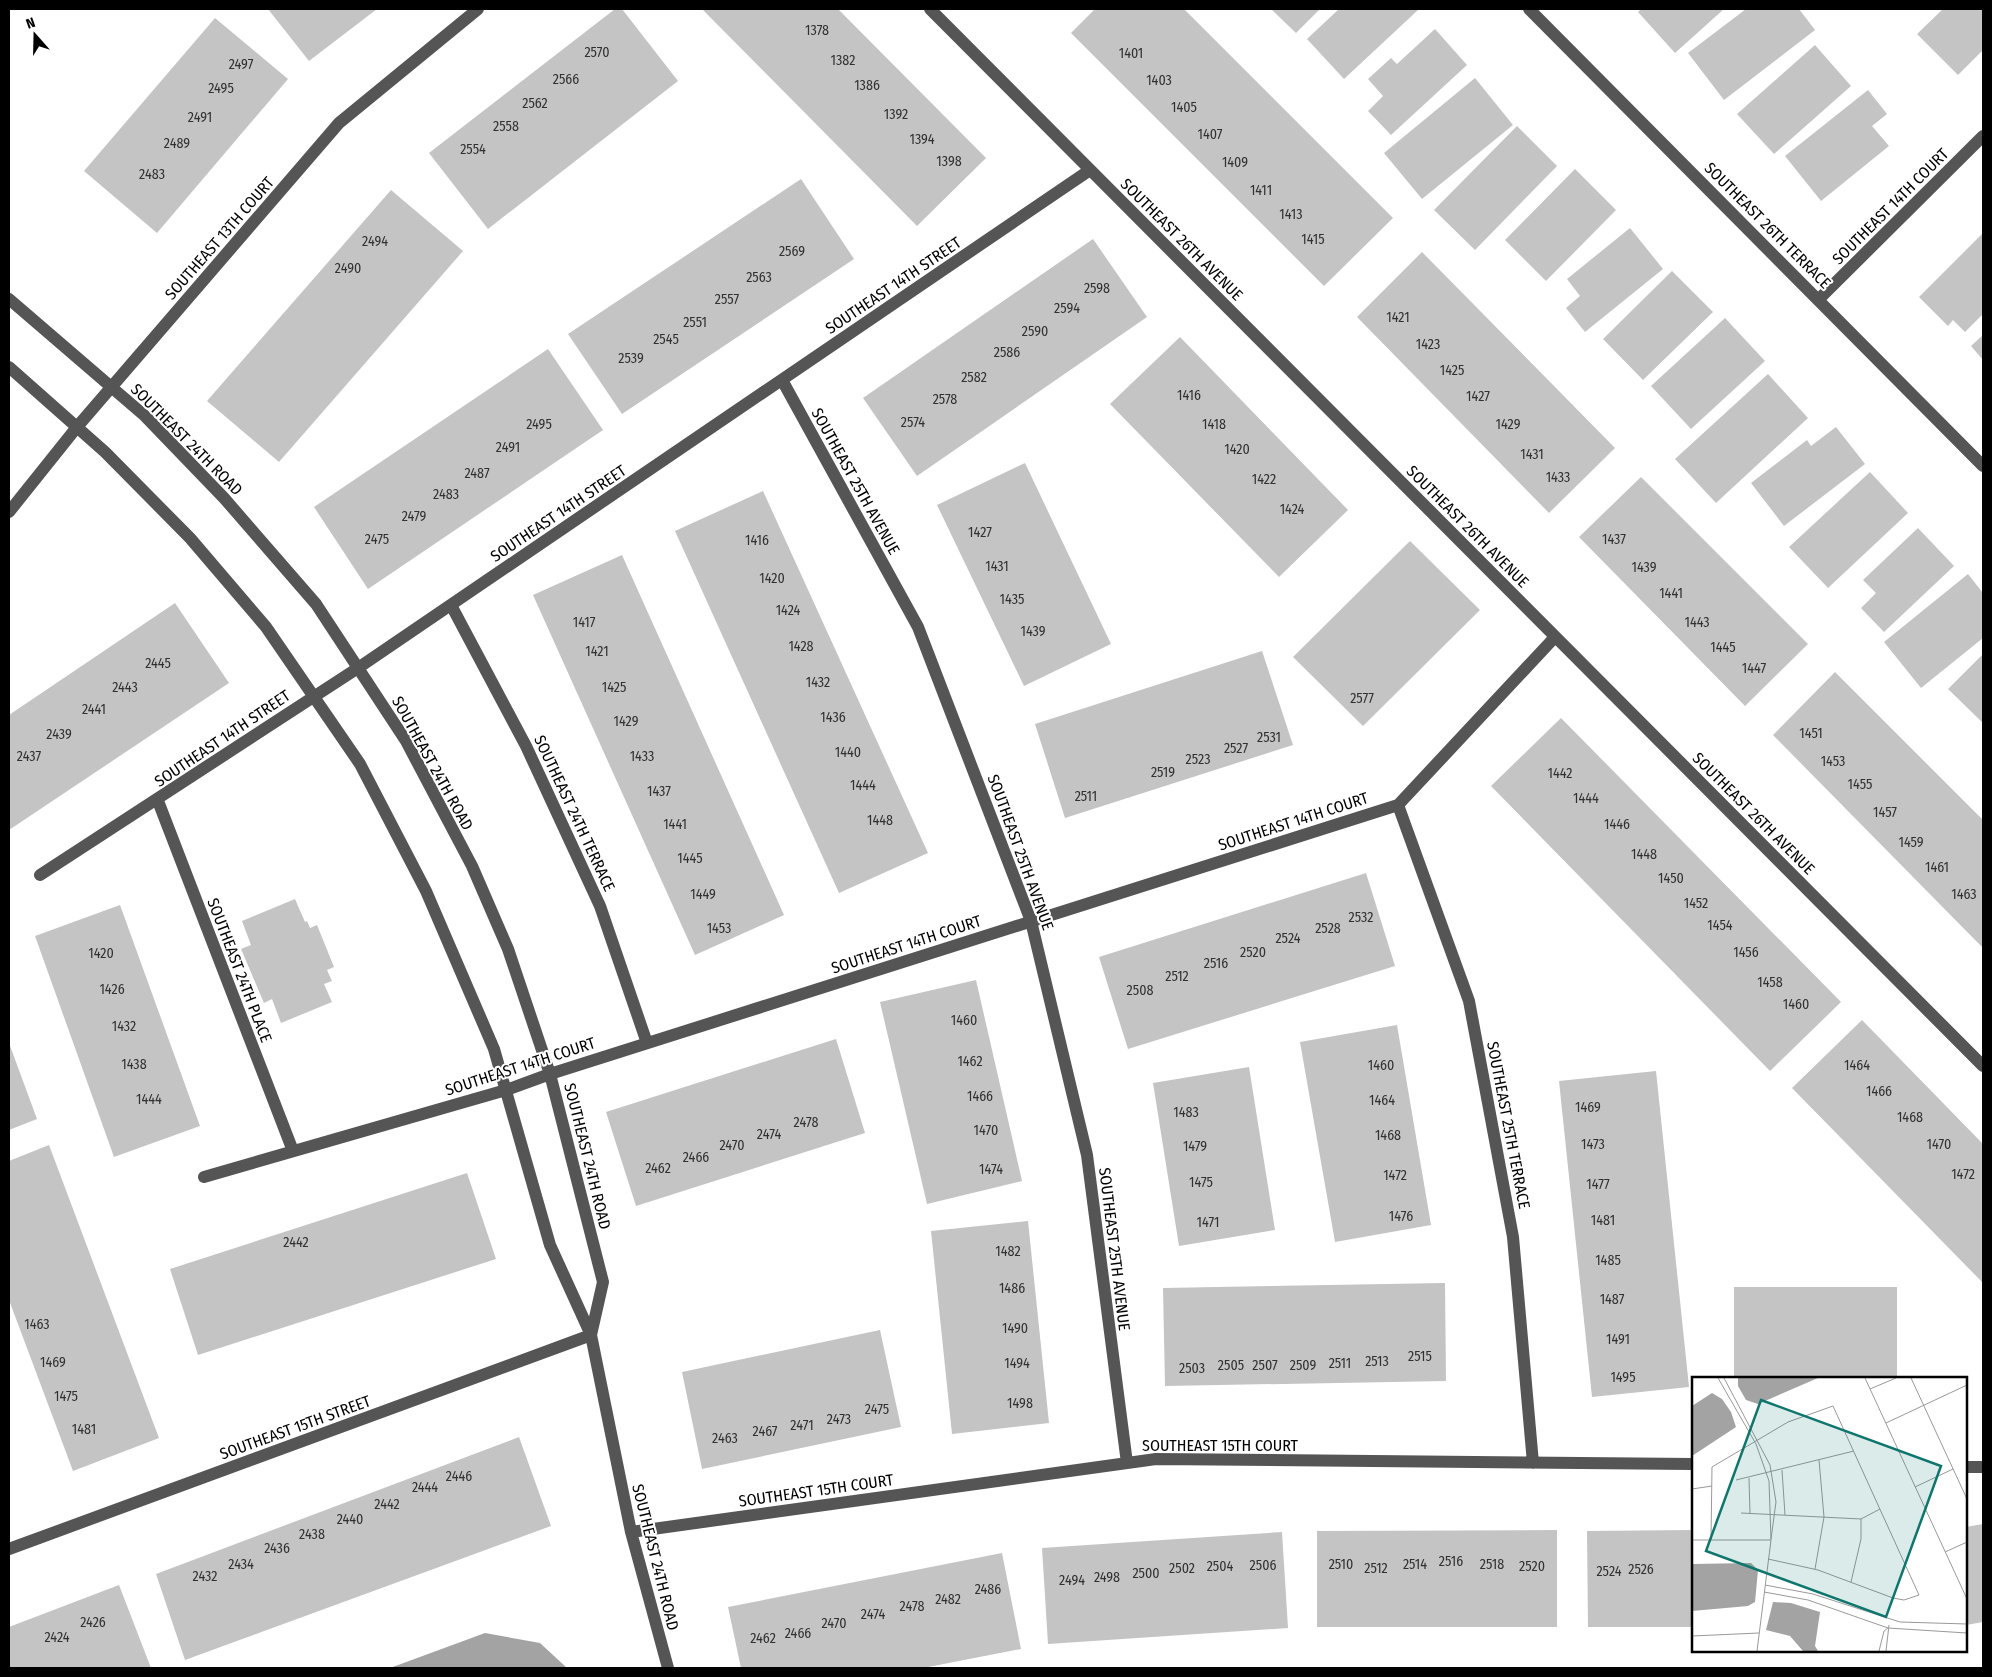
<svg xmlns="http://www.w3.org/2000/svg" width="1992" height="1677" font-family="'Fira Sans Condensed',sans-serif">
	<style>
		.water { fill: #a3a3a3 }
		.building { fill: #c4c4c4 }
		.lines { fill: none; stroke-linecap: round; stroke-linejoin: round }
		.minor { stroke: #555; stroke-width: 12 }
		.labels { text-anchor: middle; stroke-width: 4; stroke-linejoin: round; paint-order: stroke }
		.number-label { font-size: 14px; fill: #313131 }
		.street-label { font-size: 16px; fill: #000; stroke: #fff }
		.inset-road { fill: none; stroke: #999; stroke-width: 1 }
		.view { fill: #0f766e; fill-opacity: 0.15; stroke: #0f766e; stroke-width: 2.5 }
		.inset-edge { fill: none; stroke: #000; stroke-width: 2.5 }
	</style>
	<rect width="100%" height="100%" fill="#fff"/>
	<path class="water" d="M485,1633L540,1643L567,1668H390Z"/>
	<path class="building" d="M268,9H377L309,61Z
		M615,9H622L678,81L488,229L429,153Z
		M702,9H838L986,158L917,226Z
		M1095,9H1184L1393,218L1324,286L1071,33Z
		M1271,9H1320L1296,33Z
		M1339,9H1417L1418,10L1344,79L1307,39Z
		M1641,9H1724L1675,53L1638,12Z
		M1746,9H1799L1815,30L1724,100L1688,53Z
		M1943,9H1983V50L1958,75L1917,34Z
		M215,18L288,79L157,233L84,171Z
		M1435,29L1467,65L1391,135L1368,111L1383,96L1368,79L1391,58L1397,64Z
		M1815,45L1851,86L1774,154L1737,114Z
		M1475,78L1513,125L1422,199L1384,153Z
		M1868,90L1887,114L1872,126L1889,146L1821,201L1785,156Z
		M1517,126L1557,166L1475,250L1434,210Z
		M1575,169L1616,210L1546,281L1505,240Z
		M801,179L854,259L622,414L568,334Z
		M391,190L463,251L279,462L207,401Z
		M1630,228L1663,269L1585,332L1566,308L1580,296L1567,279Z
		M1983,233V314L1965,332L1953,320L1948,326L1919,297Z
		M1093,239L1147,317L917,476L863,398Z
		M1422,252L1615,448L1549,513L1357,317Z
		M1672,271L1713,312L1643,380L1603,339Z
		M1725,318L1765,361L1691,429L1651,386Z
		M1983,335V360L1971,346Z
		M1180,337L1348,510L1279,577L1110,404Z
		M548,349L603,430L368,589L314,507Z
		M1768,374L1808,418L1716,503L1675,459Z
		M1836,427L1865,464L1784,526L1751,483L1807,440L1811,446Z
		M1025,463L1111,644L1024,686L937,505Z
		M1870,472L1908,513L1828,588L1789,547Z
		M1641,477L1808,644L1745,706L1579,537Z
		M763,491L928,853L839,893L675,531Z
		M1918,528L1954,566L1884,632L1861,608L1876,593L1863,580Z
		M1410,541L1480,610L1363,726L1293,657Z
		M622,555L784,915L695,955L533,595Z
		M1968,574L1983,593V638L1921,688L1884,642Z
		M175,603L229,683L9,830V715Z
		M1262,651L1293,745L1065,818L1035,724Z
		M1983,654V723L1948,689Z
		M1835,672L1983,820V948L1773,735Z
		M1561,718L1841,1002L1770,1071L1491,786Z
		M1366,873L1395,966L1128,1049L1099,957Z
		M295,899L305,922L307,921L310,928L317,925L334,967L327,970L332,981L324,984L332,1002L281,1023L272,999L264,1003L241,949L251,945L242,921Z
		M120,905L200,1126L114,1157L35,936Z
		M976,980L1022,1181L927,1204L880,1002Z
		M1862,1020L1983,1144V1283L1792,1088Z
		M1397,1025L1431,1225L1335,1242L1300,1042Z
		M836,1039L865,1133L636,1206L606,1112Z
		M9,1043L37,1119L9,1130Z
		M1249,1067L1275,1230L1179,1246L1153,1083Z
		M1656,1071L1689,1387L1592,1397L1559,1081Z
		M49,1145L159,1438L73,1471L9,1300V1161Z
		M467,1173L496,1259L198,1355L170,1269Z
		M1028,1221L1049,1423L952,1434L931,1231Z
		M1445,1283L1446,1381L1165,1386L1163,1288Z
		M1734,1287H1897V1378H1734Z
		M880,1330L901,1427L702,1469L682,1372Z
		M519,1437L551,1526L185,1660L156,1574Z
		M1983,1524V1622L1966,1625V1527Z
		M1557,1530V1627H1317V1531Z
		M1693,1530V1627H1588L1587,1531Z
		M1282,1532L1288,1628L1048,1644L1042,1548Z
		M1002,1553L1021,1649L923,1668H741L728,1607Z
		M119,1585L151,1668H9V1627Z"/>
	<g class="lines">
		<path class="minor" d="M930,9L1983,1066
			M1529,9L1983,466
			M9,299L145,416L224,498L316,604L406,741L472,866L508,949L550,1074L603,1282L591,1335
			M1819,299L1983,136
			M9,367L105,452L190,538L266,627L360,764L426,891L494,1049L550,1245L591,1335L631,1532L668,1668
			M782,380L918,627L1031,921L1087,1155L1127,1463
			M9,512L77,427L339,123L478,9
			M451,605L526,746L600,906L647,1043
			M158,801L293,1151
			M1398,805L1469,1001L1513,1237L1533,1463
			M40,875L358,668L1090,170
			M204,1177L506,1090L550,1074L1398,805L1555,637
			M1966,1467H1983
			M631,1532L1156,1459L1693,1464
			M9,1549L591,1335"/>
	</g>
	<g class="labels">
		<g class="number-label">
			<text x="817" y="35">1378</text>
			<text x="597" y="57">2570</text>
			<text x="1131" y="58">1401</text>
			<text x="843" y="65">1382</text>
			<text x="241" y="69">2497</text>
			<text x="566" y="84">2566</text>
			<text x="1159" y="85">1403</text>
			<text x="867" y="90">1386</text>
			<text x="221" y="93">2495</text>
			<text x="535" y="108">2562</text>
			<text x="1184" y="112">1405</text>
			<text x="896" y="119">1392</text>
			<text x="200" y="122">2491</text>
			<text x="506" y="131">2558</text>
			<text x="1210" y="139">1407</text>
			<text x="922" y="144">1394</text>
			<text x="177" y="148">2489</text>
			<text x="473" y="154">2554</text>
			<text x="949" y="166">1398</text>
			<text x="1235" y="167">1409</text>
			<text x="152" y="179">2483</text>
			<text x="1261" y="195">1411</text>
			<text x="1291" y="219">1413</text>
			<text x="1313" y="244">1415</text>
			<text x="375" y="246">2494</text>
			<text x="792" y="256">2569</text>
			<text x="348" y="273">2490</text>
			<text x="759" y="282">2563</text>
			<text x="1097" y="293">2598</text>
			<text x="727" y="304">2557</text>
			<text x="1067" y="313">2594</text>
			<text x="1398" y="322">1421</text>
			<text x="695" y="327">2551</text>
			<text x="1035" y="336">2590</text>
			<text x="666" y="344">2545</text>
			<text x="1428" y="349">1423</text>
			<text x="1007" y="357">2586</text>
			<text x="631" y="363">2539</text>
			<text x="1452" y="375">1425</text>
			<text x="974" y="382">2582</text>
			<text x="1189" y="400">1416</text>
			<text x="1478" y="401">1427</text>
			<text x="945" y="404">2578</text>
			<text x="913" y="427">2574</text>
			<text x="539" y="429">2495</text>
			<text x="1214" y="429">1418</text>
			<text x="1508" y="429">1429</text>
			<text x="508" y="452">2491</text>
			<text x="1237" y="454">1420</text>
			<text x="1532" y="459">1431</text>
			<text x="477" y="478">2487</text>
			<text x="1558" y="482">1433</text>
			<text x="1264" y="484">1422</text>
			<text x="446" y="499">2483</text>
			<text x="1292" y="514">1424</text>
			<text x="414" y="521">2479</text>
			<text x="980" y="537">1427</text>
			<text x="377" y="544">2475</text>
			<text x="1614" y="544">1437</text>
			<text x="757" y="545">1416</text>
			<text x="997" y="571">1431</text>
			<text x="1644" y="572">1439</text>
			<text x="772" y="583">1420</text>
			<text x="1671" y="598">1441</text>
			<text x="1012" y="604">1435</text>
			<text x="788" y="615">1424</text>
			<text x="584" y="627">1417</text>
			<text x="1697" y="627">1443</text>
			<text x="1033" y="636">1439</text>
			<text x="801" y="651">1428</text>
			<text x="1723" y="652">1445</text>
			<text x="597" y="656">1421</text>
			<text x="158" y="668">2445</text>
			<text x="1754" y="673">1447</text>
			<text x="818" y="687">1432</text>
			<text x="125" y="692">2443</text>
			<text x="614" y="692">1425</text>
			<text x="1362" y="703">2577</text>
			<text x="94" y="714">2441</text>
			<text x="833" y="722">1436</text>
			<text x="626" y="726">1429</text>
			<text x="1811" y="738">1451</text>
			<text x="59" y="739">2439</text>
			<text x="1269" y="742">2531</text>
			<text x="1236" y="753">2527</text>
			<text x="848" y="757">1440</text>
			<text x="29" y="761">2437</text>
			<text x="642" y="761">1433</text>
			<text x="1198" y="764">2523</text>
			<text x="1833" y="766">1453</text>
			<text x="1163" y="777">2519</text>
			<text x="1560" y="778">1442</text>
			<text x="1860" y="789">1455</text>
			<text x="863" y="790">1444</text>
			<text x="659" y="796">1437</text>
			<text x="1086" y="801">2511</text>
			<text x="1586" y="803">1444</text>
			<text x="1885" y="817">1457</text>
			<text x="880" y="825">1448</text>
			<text x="675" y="829">1441</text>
			<text x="1617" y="829">1446</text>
			<text x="1911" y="847">1459</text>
			<text x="1644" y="859">1448</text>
			<text x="690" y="863">1445</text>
			<text x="1937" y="872">1461</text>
			<text x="1671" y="883">1450</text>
			<text x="703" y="899">1449</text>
			<text x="1964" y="899">1463</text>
			<text x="1696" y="908">1452</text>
			<text x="1361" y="922">2532</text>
			<text x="1720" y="930">1454</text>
			<text x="719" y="933">1453</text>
			<text x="1328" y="933">2528</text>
			<text x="1288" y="943">2524</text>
			<text x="1253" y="957">2520</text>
			<text x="1746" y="957">1456</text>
			<text x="101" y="958">1420</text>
			<text x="1216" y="968">2516</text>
			<text x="1177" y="981">2512</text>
			<text x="1770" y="987">1458</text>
			<text x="112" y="994">1426</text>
			<text x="1140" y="995">2508</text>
			<text x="1796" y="1009">1460</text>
			<text x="964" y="1025">1460</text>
			<text x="124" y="1031">1432</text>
			<text x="970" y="1066">1462</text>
			<text x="134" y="1069">1438</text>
			<text x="1381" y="1070">1460</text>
			<text x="1857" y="1070">1464</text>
			<text x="1879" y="1096">1466</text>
			<text x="980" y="1101">1466</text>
			<text x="149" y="1104">1444</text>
			<text x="1382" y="1105">1464</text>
			<text x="1588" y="1112">1469</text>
			<text x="1186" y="1117">1483</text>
			<text x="1910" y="1122">1468</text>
			<text x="806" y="1127">2478</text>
			<text x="986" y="1135">1470</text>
			<text x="769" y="1139">2474</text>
			<text x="1388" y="1140">1468</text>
			<text x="1593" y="1149">1473</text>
			<text x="1939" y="1149">1470</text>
			<text x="732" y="1150">2470</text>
			<text x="1195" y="1151">1479</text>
			<text x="696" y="1162">2466</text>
			<text x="658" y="1173">2462</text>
			<text x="991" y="1174">1474</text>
			<text x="1963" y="1179">1472</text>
			<text x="1395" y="1180">1472</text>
			<text x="1201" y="1187">1475</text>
			<text x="1598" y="1189">1477</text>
			<text x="1401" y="1221">1476</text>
			<text x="1603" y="1225">1481</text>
			<text x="1208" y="1227">1471</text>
			<text x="296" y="1247">2442</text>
			<text x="1008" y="1256">1482</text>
			<text x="1608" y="1265">1485</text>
			<text x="1012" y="1293">1486</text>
			<text x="1612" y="1304">1487</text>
			<text x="37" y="1329">1463</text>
			<text x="1015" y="1333">1490</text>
			<text x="1618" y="1344">1491</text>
			<text x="1420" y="1361">2515</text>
			<text x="1377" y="1366">2513</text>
			<text x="53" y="1367">1469</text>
			<text x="1017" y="1368">1494</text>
			<text x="1340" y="1368">2511</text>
			<text x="1231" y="1370">2505</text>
			<text x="1265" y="1370">2507</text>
			<text x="1303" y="1370">2509</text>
			<text x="1192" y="1373">2503</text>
			<text x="1623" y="1382">1495</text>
			<text x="66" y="1401">1475</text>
			<text x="1020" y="1408">1498</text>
			<text x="877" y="1414">2475</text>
			<text x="839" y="1424">2473</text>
			<text x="802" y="1430">2471</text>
			<text x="84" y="1434">1481</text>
			<text x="765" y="1436">2467</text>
			<text x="725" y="1443">2463</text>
			<text x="459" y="1481">2446</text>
			<text x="425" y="1492">2444</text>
			<text x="387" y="1509">2442</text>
			<text x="350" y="1524">2440</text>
			<text x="312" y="1539">2438</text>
			<text x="277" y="1553">2436</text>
			<text x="1451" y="1566">2516</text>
			<text x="241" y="1569">2434</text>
			<text x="1341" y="1569">2510</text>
			<text x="1415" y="1569">2514</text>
			<text x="1492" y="1569">2518</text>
			<text x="1263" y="1570">2506</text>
			<text x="1220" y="1571">2504</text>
			<text x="1532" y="1571">2520</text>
			<text x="1182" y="1573">2502</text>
			<text x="1376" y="1573">2512</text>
			<text x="1641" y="1574">2526</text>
			<text x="1609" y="1576">2524</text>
			<text x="1146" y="1578">2500</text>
			<text x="205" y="1581">2432</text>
			<text x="1107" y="1582">2498</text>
			<text x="1072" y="1585">2494</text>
			<text x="988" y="1594">2486</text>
			<text x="948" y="1604">2482</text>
			<text x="912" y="1611">2478</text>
			<text x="873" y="1619">2474</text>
			<text x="93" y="1627">2426</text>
			<text x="834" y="1628">2470</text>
			<text x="798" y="1638">2466</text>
			<text x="57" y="1642">2424</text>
			<text x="763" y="1643">2462</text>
		</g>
		<g class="street-label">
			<text transform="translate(1890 206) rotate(-45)" y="6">SOUTHEAST 14TH COURT</text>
			<text transform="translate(1768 225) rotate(45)" y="6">SOUTHEAST 26TH TERRACE</text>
			<text transform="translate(219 238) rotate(-49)" y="6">SOUTHEAST 13TH COURT</text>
			<text transform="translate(1182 239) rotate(45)" y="6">SOUTHEAST 26TH AVENUE</text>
			<text transform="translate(893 285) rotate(-34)" y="6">SOUTHEAST 14TH STREET</text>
			<text transform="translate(187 439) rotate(45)" y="6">SOUTHEAST 24TH ROAD</text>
			<text transform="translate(856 481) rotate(61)" y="6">SOUTHEAST 25TH AVENUE</text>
			<text transform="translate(558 513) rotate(-34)" y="6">SOUTHEAST 14TH STREET</text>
			<text transform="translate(1468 526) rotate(45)" y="6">SOUTHEAST 26TH AVENUE</text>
			<text transform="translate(222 738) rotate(-34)" y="6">SOUTHEAST 14TH STREET</text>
			<text transform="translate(433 763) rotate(61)" y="6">SOUTHEAST 24TH ROAD</text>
			<text transform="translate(575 813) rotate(65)" y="6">SOUTHEAST 24TH TERRACE</text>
			<text transform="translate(1754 813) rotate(45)" y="6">SOUTHEAST 26TH AVENUE</text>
			<text transform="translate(1293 821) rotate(-18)" y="6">SOUTHEAST 14TH COURT</text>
			<text transform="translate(1021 852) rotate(70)" y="6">SOUTHEAST 25TH AVENUE</text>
			<text transform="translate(906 944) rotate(-18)" y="6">SOUTHEAST 14TH COURT</text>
			<text transform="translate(240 970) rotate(69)" y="6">SOUTHEAST 24TH PLACE</text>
			<text transform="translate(520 1066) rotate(-18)" y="6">SOUTHEAST 14TH COURT</text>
			<text transform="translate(1509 1125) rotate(79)" y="6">SOUTHEAST 25TH TERRACE</text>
			<text transform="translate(588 1156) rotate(76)" y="6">SOUTHEAST 24TH ROAD</text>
			<text transform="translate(1115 1249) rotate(83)" y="6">SOUTHEAST 25TH AVENUE</text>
			<text transform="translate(295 1427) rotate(-20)" y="6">SOUTHEAST 15TH STREET</text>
			<text x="1220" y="1451">SOUTHEAST 15TH COURT</text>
			<text transform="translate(816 1490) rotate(-8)" y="6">SOUTHEAST 15TH COURT</text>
			<text transform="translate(656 1557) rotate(76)" y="6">SOUTHEAST 24TH ROAD</text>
		</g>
	</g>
	<g transform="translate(1692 1377)">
		<rect width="275" height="275" fill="#fff"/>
		<path d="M46,1H126L66,27L54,23L46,9ZM20,16L30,22L39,35L44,50L0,79V29ZM59,186L66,193L63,225L56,229L0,234V187ZM81,225L99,226L128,235L123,269L126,274H111L98,259L74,253Z" fill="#a3a3a3"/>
		<path class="inset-road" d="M26,1L64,67L77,104L79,163L65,274M32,1L78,88L84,125L79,162M173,1L275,222M219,1L275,122M178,12L204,1M194,46L275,8M90,93L93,138M57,101L58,137M44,103L162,74M223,110L261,92M0,112L20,109M49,136L169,142L188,132M0,163H79M19,163L20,90L96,45L141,29L227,218L212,223L201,221L126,193L76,182M253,175L275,165M123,192L132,140L127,83M159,205L169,162V142M73,208L121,217L208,245L275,247M72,215L116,223L196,251L275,256M0,259L67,256M187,274L192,254L196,251M194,274L197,248"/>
		<path class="view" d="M69,23L249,89L194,240L14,174Z"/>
		<rect width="275" height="275" class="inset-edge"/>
	</g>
	<rect width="1992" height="1677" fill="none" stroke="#000000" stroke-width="20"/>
	<g transform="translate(35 35) rotate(340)" stroke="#ffffff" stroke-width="4" paint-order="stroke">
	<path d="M0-4L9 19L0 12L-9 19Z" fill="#000000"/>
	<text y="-8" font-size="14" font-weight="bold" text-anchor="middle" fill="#000000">N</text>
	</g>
</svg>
